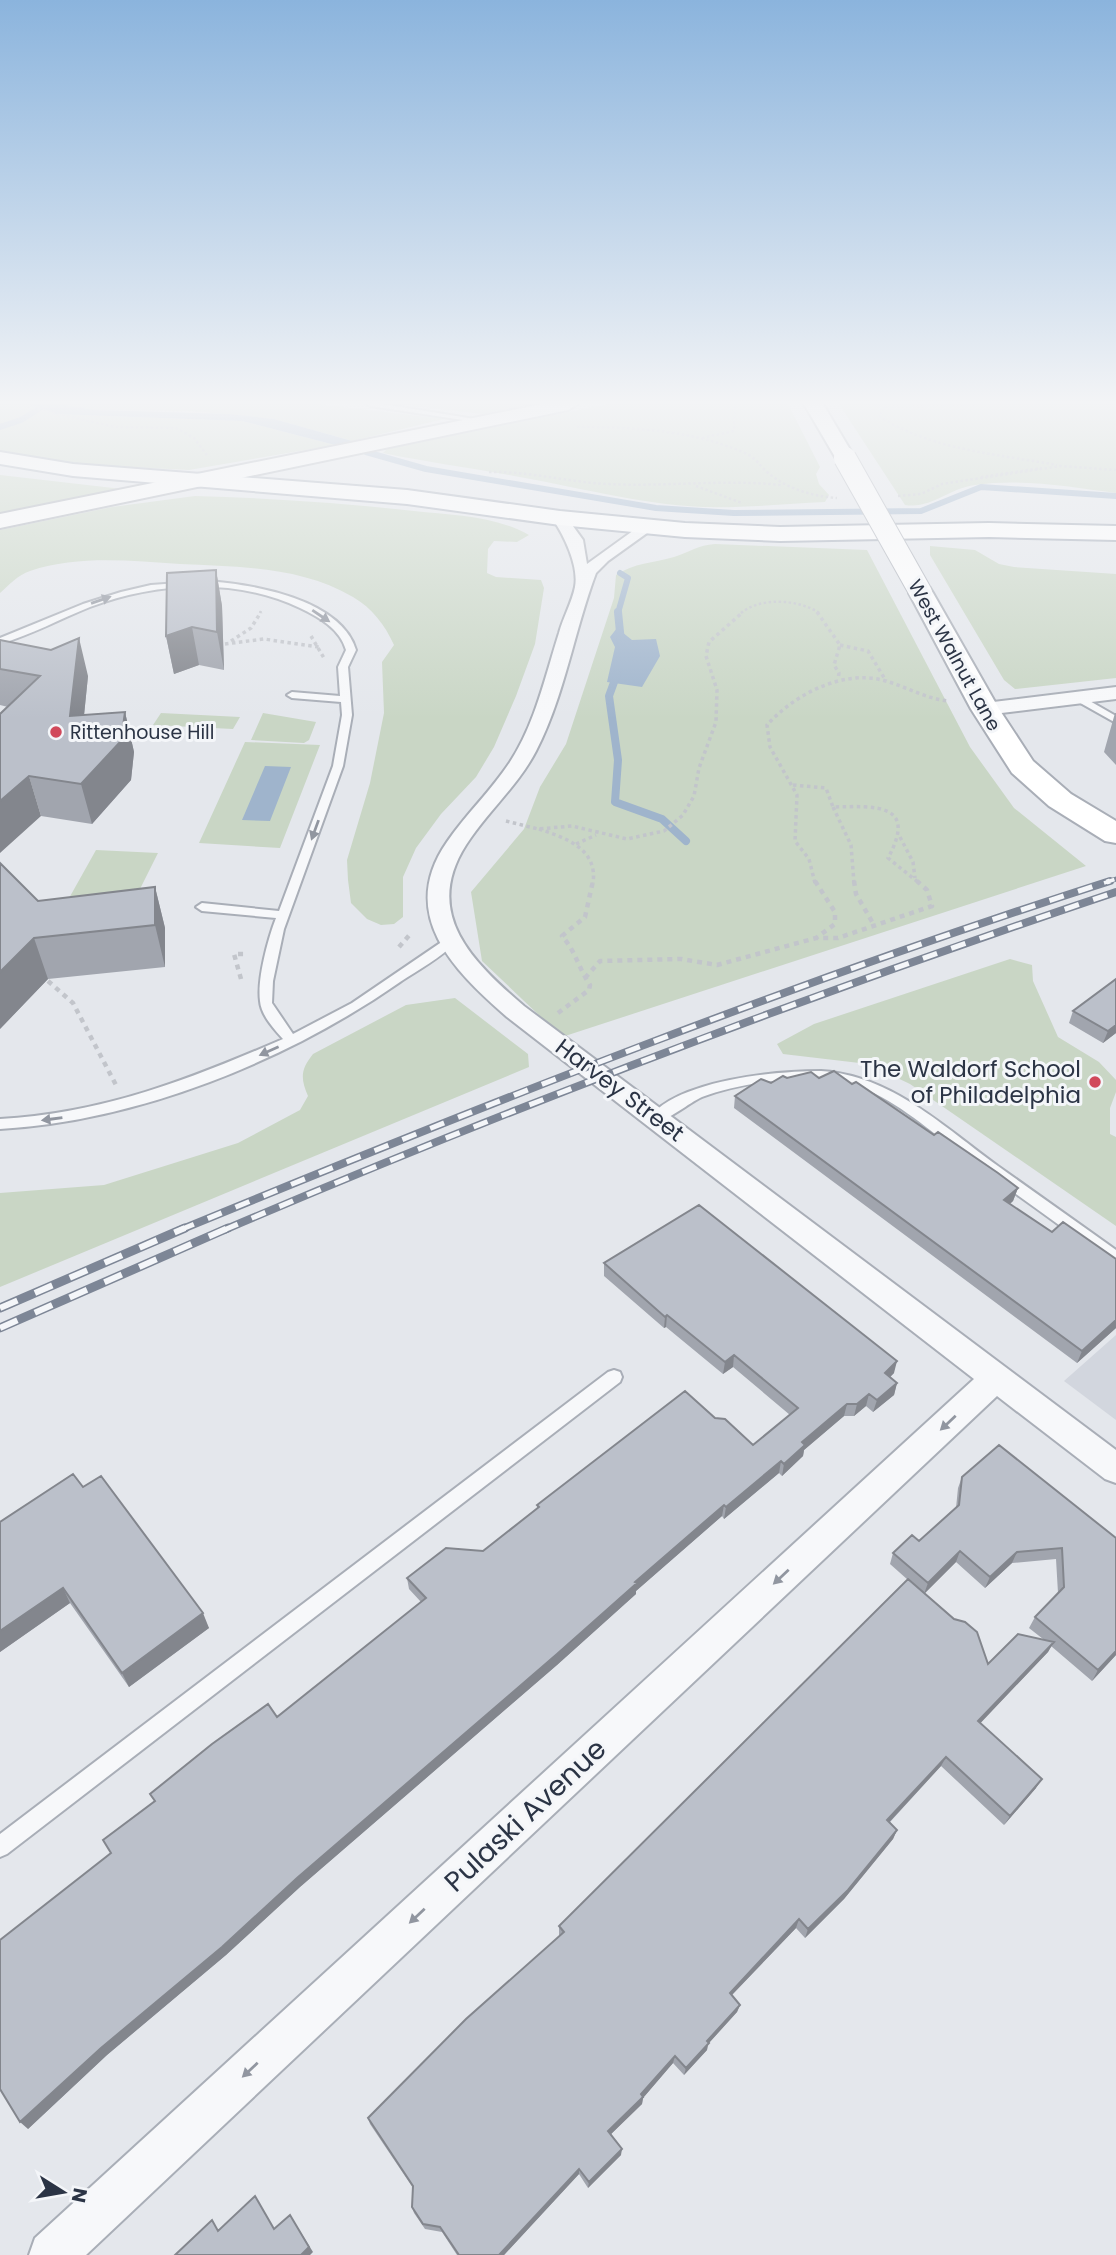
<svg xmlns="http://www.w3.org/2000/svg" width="1116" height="2255" font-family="Poppins,sans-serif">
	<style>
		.built { fill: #d2d6de }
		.green { fill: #c9d6c5 }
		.water { fill: #9fb4cc }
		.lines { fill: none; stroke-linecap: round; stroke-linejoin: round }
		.stream-far1 { stroke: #9fb4cc; stroke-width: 6 }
		.stream { stroke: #9fb4cc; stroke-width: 8 }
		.lane-casing { stroke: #a9aeb7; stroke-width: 4 }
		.street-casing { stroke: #a9aeb7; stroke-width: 4 }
		.secondary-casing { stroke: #a9aeb7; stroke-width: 4 }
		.primary-casing { stroke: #a3abb8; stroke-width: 4 }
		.path-far2 { stroke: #c2c5cb; stroke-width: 2.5; stroke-dasharray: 2.5 2.5; stroke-linecap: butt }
		.path-far1 { stroke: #c2c5cb; stroke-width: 3.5; stroke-dasharray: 3.5 3.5; stroke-linecap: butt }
		.path { stroke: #c2c5cb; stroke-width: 4.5; stroke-dasharray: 5 5; stroke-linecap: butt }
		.lane { fill: #f7f8fa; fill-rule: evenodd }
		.street { fill: #f7f8fa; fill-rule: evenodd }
		.secondary { fill: #fff; fill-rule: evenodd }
		.primary { fill: #fff; fill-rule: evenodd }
		.rail-far2-casing { stroke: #7d8696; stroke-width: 5 }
		.rail-far1-casing { stroke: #7d8696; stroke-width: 8 }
		.rail-casing { stroke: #7d8696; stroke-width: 9 }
		.rail-far2 { stroke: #f4f6f9; stroke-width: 3.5; stroke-dasharray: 11; stroke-linecap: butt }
		.rail-far1 { stroke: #f4f6f9; stroke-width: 5; stroke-dasharray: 15; stroke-linecap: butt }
		.rail { stroke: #f4f6f9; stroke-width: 6; stroke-dasharray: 19; stroke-linecap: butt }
		.secondary-bridge-casing { stroke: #a9aeb7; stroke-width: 24; stroke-linecap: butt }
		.secondary-bridge { stroke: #fff; stroke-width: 22 }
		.wall { fill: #a1a5ae; fill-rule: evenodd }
		.shaded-wall { fill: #83868d }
		.building { fill: #bbc0ca; stroke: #83868d; stroke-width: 2 }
		.oneway { fill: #9196a0 }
		.poi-dot { fill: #d1495b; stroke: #f4f6f9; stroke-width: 2.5 }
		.labels { text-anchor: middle; stroke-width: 6; stroke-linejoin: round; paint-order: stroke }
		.far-street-label { font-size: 19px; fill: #2b3445; stroke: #f4f6f9 }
		.far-poi-label { font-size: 19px; fill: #2b3445; stroke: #f4f6f9; text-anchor: start }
		.poi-label { font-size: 23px; fill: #2b3445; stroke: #f4f6f9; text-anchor: end }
		.street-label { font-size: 23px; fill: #2b3445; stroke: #f4f6f9 }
		.near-street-label { font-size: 28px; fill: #2b3445; stroke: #f4f6f9 }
	</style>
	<rect width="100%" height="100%" fill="#e4e7ec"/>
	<path class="built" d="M1116,1335V1420L1064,1381Z"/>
	<path class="green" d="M0,404H29L56,414L242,421L335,445L189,470L69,464L0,451Z
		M61,404H318L444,419L352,441L274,419L192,411L95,410Z
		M395,404H532L483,414Z
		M608,404H788L820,467L816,474L819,484L829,495L825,502C785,504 744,508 703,507C637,504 573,486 509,475C467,467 425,462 383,453L387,449Z
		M839,404H1116V493C1071,487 1021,478 975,485C949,488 932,509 905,505Z
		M0,475L122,489L0,515Z
		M195,496C269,498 342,503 414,511C452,515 496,516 529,535L517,542L494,541L488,549L487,573L496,577L541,580L544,588L535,644L516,696L494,747L476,777L441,814L416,848L403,877V917L394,924L381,925L367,919L351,903L348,880L347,860L370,783L384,713L382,662L394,645C385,625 372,608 353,597C300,566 239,567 180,564C131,561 78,555 30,571C18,575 9,585 0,593V530L112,507Z
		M715,544L867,550L970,747L1014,808L1086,866L562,1037L482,961L471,892L524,829L540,787L566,744L614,598L616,575C634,563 653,563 674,557C690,552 698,545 715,544Z
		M930,546L975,550L999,564L1014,567L1116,574V678L1015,689L1004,680L930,555Z
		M161,713L240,717L233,729L153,725Z
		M263,713L316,722L309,740L304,743L251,740Z
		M245,742L320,745L280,848L199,843Z
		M96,850L158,853L120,929L54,925Z
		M1010,959L1032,965L1033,981L1058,1037L1099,1062L1116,1080V1092L1110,1108V1134L1116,1137V1226L910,1084L868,1064L783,1054L777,1044L814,1024Z
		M455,998L528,1054L529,1067L0,1287V1193L104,1185L238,1143L300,1110L308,1096C300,1078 301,1069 313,1054L406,1005Z"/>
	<path class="water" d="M29,404H61L95,410L229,414L274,419L352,441L335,445L242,421L56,414Z
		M617,628L632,640L656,639L660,656L642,687L607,682L615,647L610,637Z
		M265,766L291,767L270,821L242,820Z"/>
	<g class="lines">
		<path class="stream-far1" d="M0,427L21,420L45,405
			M366,452L426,469L656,508L734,513L921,511L981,487L1116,496
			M618,613L628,578L620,573"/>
		<path class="stream" d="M618,612L621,642
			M617,674L609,696L618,760L615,802L662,819L686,841"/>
		<g class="lane-casing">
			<path id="lane" d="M367,404H382L487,421L483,423L370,406Z
				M206,581C252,584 341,599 356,650L348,667L352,715L343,766L284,929L273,981L272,1003L293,1034L352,1003L446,939L450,938L456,942C441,958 418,970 400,982C287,1061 138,1121 0,1129V1119C104,1113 188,1080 283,1039C274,1029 261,1015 260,1001C257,979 268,939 276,918L202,911L196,907L202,903L279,911L333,766L342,715L341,702L292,698L287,695L292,692L340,696L338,667L346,650C340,629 319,617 300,608C235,577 156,582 90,607C60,619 31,635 0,644V638L83,604L121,592L151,585Z
				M1075,696H1081L1116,716V723L1075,700Z
				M821,1071C891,1075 944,1127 998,1166C1037,1194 1077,1222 1116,1250V1264C1098,1258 1075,1237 1059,1225C1025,1200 990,1176 956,1150C924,1126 893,1098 854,1085C815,1072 741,1082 702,1097C688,1103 664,1125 651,1121L649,1118C678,1080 776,1071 821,1071Z
				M614,1370L620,1372L622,1377L620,1382L7,1854L0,1857V1834L608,1372Z"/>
		</g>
		<g class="street-casing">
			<path id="street" d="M560,513L565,515L583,540L587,564L641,525H651L654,528L608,561L596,573C574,631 565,695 536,751C518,786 487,812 466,845C422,914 473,962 524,1006L1116,1450V1483L1105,1479L997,1396L86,2255H29L35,2238L974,1379L507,1017C453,970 397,914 447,842C466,814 491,791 510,762C535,724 545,677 559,633C563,618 572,602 575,587C579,566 564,535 552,518Z
				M1116,687V699L985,715L976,709L985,703Z"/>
		</g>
		<g class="secondary-casing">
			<path id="secondary" d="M542,404H578L568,410L0,528V514Z
				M804,404H823L855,458L852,462H838Z
				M921,586L930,588L933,593L999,709L1033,761L1071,794L1116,821V843L1105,841L1049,806L1012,773L971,709L909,593L912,588Z"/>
		</g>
		<g class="primary-casing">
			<path id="primary" d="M0,452L73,464L407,490L560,511L685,523L780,527L989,523L1116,526V540L989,537L780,541L685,537L560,525L407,504L73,476L0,464Z"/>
		</g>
		<path class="path-far2" d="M32,404L28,407L115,427L176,428L194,438L207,455
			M145,404H148
			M869,404L885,407
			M974,405L885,407L879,416C931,450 997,454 1057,465
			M577,427C634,427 694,430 747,454C756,458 760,466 767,472C787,489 812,496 837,498
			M702,438L734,431L735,404
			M489,472C529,471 567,482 607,484C665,487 723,479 781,485
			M981,477L1042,468
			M696,486L742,503
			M898,496L921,494L942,484L1061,466L1116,470
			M260,613L261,611
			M741,613C760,597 799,599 819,613"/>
		<path class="path-far1" d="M817,612L840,645L834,665L839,673L838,679
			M311,636L324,658
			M231,641L251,628L261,612
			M225,644L264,639L319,647
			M840,645L868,651L886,681
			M793,785L826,788L833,807C876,806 918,803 888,858L919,883
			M833,807L851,845L854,883
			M506,821L538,829L572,826L627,839L664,831L683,815L694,796L699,768L716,722L717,690L706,656L709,642L743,612
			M539,829C566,838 598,849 593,883
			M900,837L913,862L915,878
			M576,844L596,835
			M815,883L809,859L795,841L797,795L770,747L767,725C794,695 841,670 882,680C906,686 925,699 949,701"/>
		<path class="path" d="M815,881L835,912V924L816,938
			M854,881L856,894L874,925
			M399,947L412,932
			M585,978L600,961L681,959L717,965L816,938H838L932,906L927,890L917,881
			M241,979L234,954H248
			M48,981L73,1003L116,1085
			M558,1013L589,990L590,985C578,967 576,952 562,936L585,917L593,881"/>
		<use href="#lane" class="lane"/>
		<use href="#street" class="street"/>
		<use href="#secondary" class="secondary"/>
		<use href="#primary" class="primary"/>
		<g class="rail-far2-casing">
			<path id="rail-far2" d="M1104,883L1116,879"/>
		</g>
		<g class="rail-far1-casing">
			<path id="rail-far1" d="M180,1230C486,1104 794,982 1110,881
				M224,1230C517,1105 814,993 1116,892"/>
		</g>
		<g class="rail-casing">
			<path id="rail" d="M0,1308L185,1228
				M0,1328L228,1228"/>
		</g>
		<use href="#rail-far2" class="rail-far2"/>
		<use href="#rail-far1" class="rail-far1"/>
		<use href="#rail" class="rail"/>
		<g class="secondary-bridge-casing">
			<path id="secondary-bridge" d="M845,458L921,593"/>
		</g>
		<use href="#secondary-bridge" class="secondary-bridge"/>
	</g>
	<path class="wall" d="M216,570L222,606L224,670L199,665L174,674L166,636Z
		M0,640L88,676L84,715L125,712L134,752L131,780L92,824L41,816L8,707L0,705Z
		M1115,713H1116V765L1104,752Z
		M155,887L165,928V967L48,979L0,1029L38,901Z
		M1073,1011L1116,1033L1103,1043L1069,1023Z
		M787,1078H819L852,1084L934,1135L1018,1188L1013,1201L1010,1204L1116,1328L1077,1363L734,1108L735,1096Z
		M604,1263L894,1373L890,1377L897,1383L894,1395L873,1412L866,1406L854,1416H844L804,1450L803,1456L782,1476L779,1473L724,1519L722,1516L636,1591V1594L557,1665L300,1887L226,1955L107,2055L28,2129L111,1853L154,1801L150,1794L277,1717L421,1602L409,1589L407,1578L483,1551L537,1508V1505L715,1418L753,1445L790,1415L733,1367L723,1374L666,1327L664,1328L604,1276Z
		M962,1477L1116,1538V1655L1092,1681L1051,1646L1048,1652L980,1723L1036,1788L1004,1825L941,1766L890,1822L897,1830L893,1839L844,1899L805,1938L796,1928L732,1995L740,2005L737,2012L708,2044L707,2050L684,2075L673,2063L643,2098L642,2104L611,2134L621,2155L588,2188L579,2174L504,2255H457L442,2232L425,2229L414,2213L412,2207L413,2188L370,2124L368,2118L560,1936L559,1935V1926L908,1580L890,1564L893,1553L919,1541L956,1508L958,1488ZM1056,1559L1058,1593L1035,1617L1029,1628L1043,1639L988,1664L924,1594L956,1562L985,1588L1012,1563Z
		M83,1487L209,1628L129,1687L70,1603L0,1652V1522Z"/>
	<path class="shaded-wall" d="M216,570L222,606L224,670L217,632Z
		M192,627L199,665L174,674L166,636Z
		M79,638L88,676L80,755L70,716Z
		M125,712L134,752L131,780L92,824L81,784Z
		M29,776L41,816L0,853V801Z
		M155,887L165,928V967L155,925Z
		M34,938L48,979L0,1029V972Z
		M1116,1025V1033L1103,1043L1108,1031Z
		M1018,1188L1013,1201L1000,1212L1004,1200Z
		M667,1315L666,1327L664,1328L665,1317Z
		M1116,1320V1328L1077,1363L1082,1351Z
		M734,1355L733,1367L723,1374L725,1362Z
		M897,1361L894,1373L882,1385L885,1373Z
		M897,1383L894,1395L873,1412L877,1400Z
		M869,1394L866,1406L854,1416L857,1404Z
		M847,1404L844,1416L804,1450L803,1456L782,1476L784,1464L802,1442Z
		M781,1461L779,1473L724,1519L726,1507Z
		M724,1505L722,1516L636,1591V1594L557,1665L300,1887L226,1955L107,2055L28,2129L20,2122L101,2048L297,1878L635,1582Z
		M960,1551L956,1562L924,1594L928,1583Z
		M1017,1552L1012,1563L985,1588L990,1577Z
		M63,1588L70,1603L0,1652V1631Z
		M203,1613L209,1628L129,1687L122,1673Z
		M1054,1642L1048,1652L973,1731L978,1721Z
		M1116,1651V1655L1092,1681L1098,1670Z
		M946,1757L941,1766L883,1829L887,1820Z
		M1042,1779L1036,1788L1004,1825L1010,1816Z
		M897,1830L893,1839L844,1899L805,1938L808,1929Z
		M799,1919L796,1928L727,2000L730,1993Z
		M740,2005L737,2012L708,2044L707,2050L684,2075L686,2068L707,2041Z
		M675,2056L673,2063L643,2098L642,2104L608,2137V2131Z
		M622,2149L621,2155L588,2188L589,2182Z
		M579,2169V2174L504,2255H499Z
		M290,2215L313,2252L310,2255H301Z"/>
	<path class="building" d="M216,570L217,632L192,627L166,636L167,573Z
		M79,638L70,716L125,712L121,741L81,784L29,776L0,801V714L40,676L0,669V640L51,650Z
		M0,863L38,901L155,887V925L34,938L0,972Z
		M1116,979V1025L1108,1031L1073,1011Z
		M834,1071L852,1084L856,1082L934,1135L938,1132L998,1173L1018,1188L1004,1200L1052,1232L1063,1222L1116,1259V1320L1082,1351L735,1096L761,1079L771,1083L783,1076L787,1078L811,1072L819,1078Z
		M699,1205L897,1361L885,1373L897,1383L877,1400L869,1394L857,1404H847L802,1442L805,1445L784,1464L781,1461L726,1507L724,1505L635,1582L637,1583L557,1654L297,1878L222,1947L101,2048L20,2122L0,2089V1940L111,1853L103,1840L155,1801L150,1794L212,1744L268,1704L277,1717L426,1598L407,1578L446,1548L483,1551L539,1507L537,1505L685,1391L715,1418L725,1419L753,1445L798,1408L734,1355L725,1362L667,1315L665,1317L604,1263Z
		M999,1445L1116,1538V1651L1098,1670L1035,1617L1064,1587L1062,1548L1017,1552L990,1577L960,1551L928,1583L893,1553L912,1535L919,1541L959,1505L962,1477Z
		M73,1474L83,1487L101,1476L203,1613L122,1673L63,1588L0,1631V1522Z
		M908,1579L954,1619L965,1622L977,1632L988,1664L1018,1634L1054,1642L978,1721L1042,1779L1010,1816L946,1757L887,1820L897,1830L848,1890L808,1929L799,1919L730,1993L740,2005L707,2041L709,2043L686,2068L675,2056L641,2094L643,2097L608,2131L622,2149L589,2182L579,2169L499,2255H459L440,2227L423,2224L412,2207L413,2186L368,2118L466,2019L564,1932L559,1926Z
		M255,2196L274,2229L290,2215L309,2247L301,2255H175L212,2220L218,2231Z"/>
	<defs><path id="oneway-solid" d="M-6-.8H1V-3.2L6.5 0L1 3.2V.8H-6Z" transform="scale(1.75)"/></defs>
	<g class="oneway">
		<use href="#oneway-solid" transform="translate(101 600) rotate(-19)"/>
		<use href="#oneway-solid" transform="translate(321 616) rotate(34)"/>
		<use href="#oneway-solid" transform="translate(315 830) rotate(110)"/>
		<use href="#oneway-solid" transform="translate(269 1051) rotate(156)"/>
		<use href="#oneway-solid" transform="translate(52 1119) rotate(172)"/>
		<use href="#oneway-solid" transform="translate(948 1423) rotate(137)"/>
		<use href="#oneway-solid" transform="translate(781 1577) rotate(137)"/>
		<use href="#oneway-solid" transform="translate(417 1916) rotate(137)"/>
		<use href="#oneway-solid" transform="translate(250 2070) rotate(137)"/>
	</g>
	<linearGradient id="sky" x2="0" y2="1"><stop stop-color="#8bb4dd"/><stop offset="0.56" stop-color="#f3f4f6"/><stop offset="1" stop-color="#f3f4f6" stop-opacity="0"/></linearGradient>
	<rect width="1116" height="719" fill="url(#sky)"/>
	<g class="poi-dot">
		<circle cx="56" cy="732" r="7"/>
		<circle cx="1095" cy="1082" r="7"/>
	</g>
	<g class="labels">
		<g class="far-street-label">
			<text transform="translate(955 655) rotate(61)" y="7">West Walnut Lane</text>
		</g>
		<g class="far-poi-label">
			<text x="70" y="739">Rittenhouse Hill</text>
		</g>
		<g class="poi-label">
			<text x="1081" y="1077">The Waldorf School<tspan x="1081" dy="26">of Philadelphia</tspan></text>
		</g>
		<g class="street-label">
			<text transform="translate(620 1090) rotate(37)" y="8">Harvey Street</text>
		</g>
		<g class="near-street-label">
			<text transform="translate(525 1815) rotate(-43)" y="10">Pulaski Avenue</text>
		</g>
	</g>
	<g transform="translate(63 2192) rotate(101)" stroke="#f4f6f9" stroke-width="5" paint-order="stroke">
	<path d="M0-5L12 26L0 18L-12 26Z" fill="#2b3445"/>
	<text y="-10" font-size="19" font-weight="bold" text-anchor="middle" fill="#2b3445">N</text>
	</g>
</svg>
